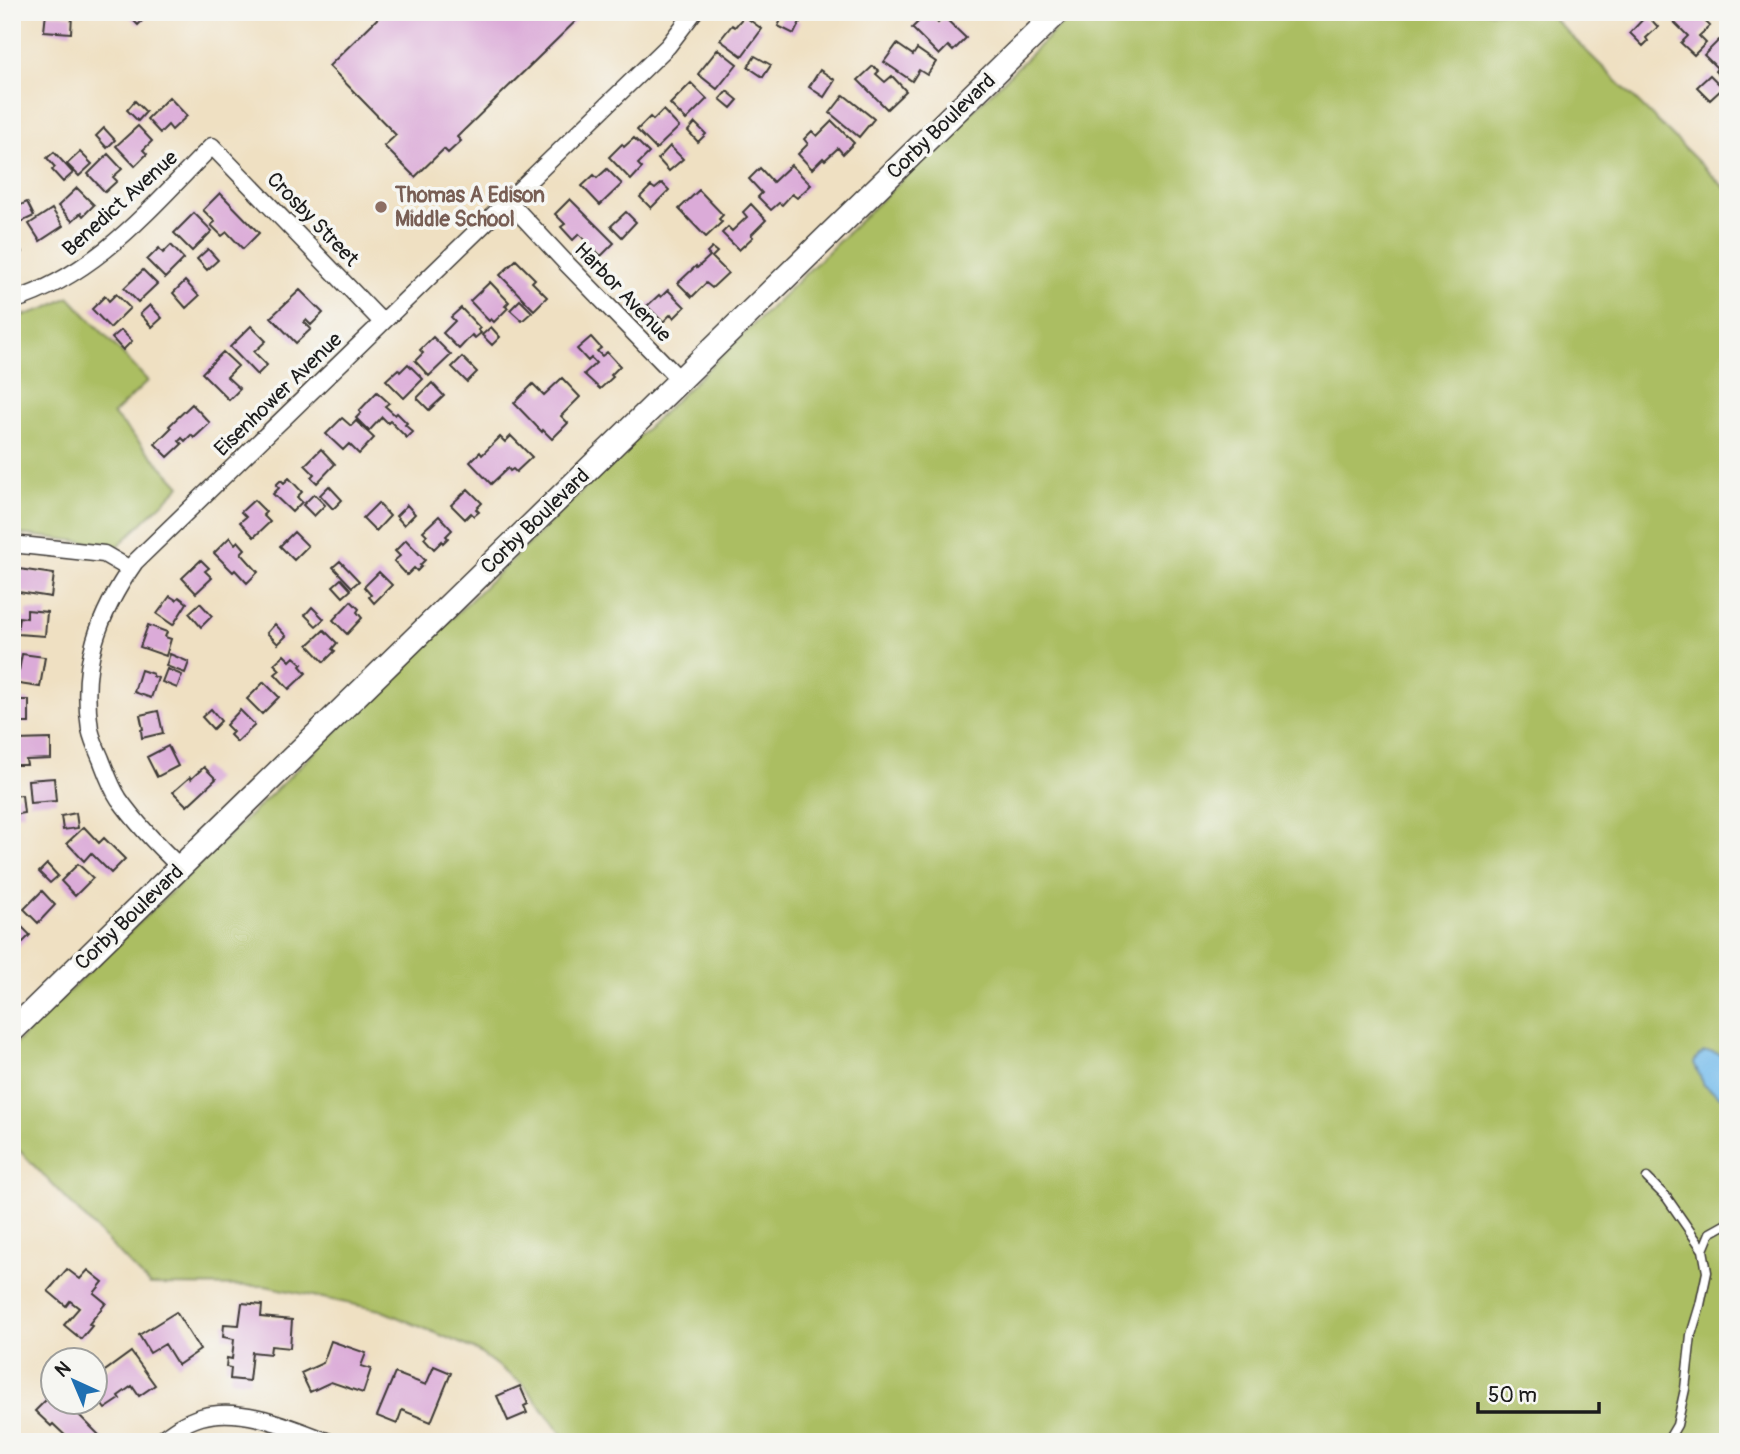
<svg xmlns="http://www.w3.org/2000/svg" width="1740" height="1454" font-family="Pangolin,sans-serif">
	<style>
		.green { fill: #abbe62; stroke: #646d3f; stroke-width: 2 }
		.water { fill: #74bcec; stroke: #486c84; stroke-width: 2 }
		.building { fill: #dbabd8 }
		.lines { fill: none; stroke-linecap: round; stroke-linejoin: round }
		.lane-casing { stroke: #3c3935; stroke-width: 11 }
		.street-casing { stroke: #3c3935; stroke-width: 19 }
		.secondary-casing { stroke: #3c3935; stroke-width: 26 }
		.lane { stroke: #fff; stroke-width: 8 }
		.street { stroke: #fff; stroke-width: 16 }
		.secondary { stroke: #fff; stroke-width: 23 }
		.education-dot { fill: #8d6e63; stroke: #f6f6f2; stroke-width: 2.5 }
		.labels { text-anchor: middle; stroke-width: 7; stroke-linejoin: round; paint-order: stroke }
		.street-label { font-size: 21px; fill: #1c1c1c; stroke: #f6f6f2 }
		.education-label { font-size: 21px; font-weight: bold; fill: #785e54; stroke: #f6f6f2; text-anchor: start }
	</style>
	<rect width="100%" height="100%" fill="#f6f6f2"/>
	<filter id="ink" filterUnits="userSpaceOnUse"><feTurbulence type="fractalNoise" baseFrequency=".0143" numOctaves="2"/><feDisplacementMap in="SourceGraphic" scale="14" xChannelSelector="R" yChannelSelector="G"/><feConvolveMatrix kernelMatrix="1 2 1 2 8 2 1 2 1" color-interpolation-filters="sRGB"/></filter>
	<filter id="wash" filterUnits="userSpaceOnUse"><feTurbulence type="fractalNoise" baseFrequency=".00686" numOctaves="4" result="noise"/><feDisplacementMap in="SourceGraphic" scale="28" xChannelSelector="R" yChannelSelector="G"/><feGaussianBlur stdDeviation="1.57" result="paint"/><feColorMatrix in="noise" values="0 0 0 0 0 0 0 0 0 0 0 0 0 0 0 0 0 1.4 0 .05"/><feComposite in="paint" operator="in"/></filter>
	<g filter="url(#wash)">
		<rect width="100%" height="100%" fill="#efe0c2"/>
		<path class="green" d="M1074,12H1547L1728,191V1442H568L524,1385L474,1349L380,1310L265,1286L150,1285L12,1143V1047Z
			M69,297L148,381L113,414L180,486L118,546L12,533V319L47,308Z"/>
		<path class="water" d="M1704,1052H1713L1728,1057V1103L1704,1085L1694,1063L1697,1057Z"/>
		<g id="blocks">
			<path class="building" d="M125,12H151L138,25Z
				M384,12H585L457,137L461,141L448,153L444,149L415,177L384,146L396,135L329,66Z
				M928,12L938,23L944,17L966,38L953,51L948,46L939,55L912,28Z
				M1681,12H1695L1710,26L1699,36L1706,43L1694,55L1681,43L1688,36L1672,20Z
				M46,13L72,16L71,33L44,31Z
				M784,14L800,22L794,34L778,26Z
				M1647,15L1658,27L1646,38L1648,41L1643,46L1630,33Z
				M744,16L762,29L742,56L720,40L732,25L735,27Z
				M1719,40L1728,48V66L1719,75L1715,71L1717,68L1704,55Z
				M897,44L913,55L917,49L936,62L927,75L919,70L912,81L884,62Z
				M718,49L737,64L717,89L698,74Z
				M755,56L771,65L763,77L748,67Z
				M873,66L879,71L876,74L885,82L892,76L906,91L887,109L858,80Z
				M820,70L835,80L824,97L809,87Z
				M1710,75L1723,88L1710,100L1697,87Z
				M691,83L707,99L686,120L670,104Z
				M727,91L738,100L731,108L720,99Z
				M844,95L874,119L859,137L830,113Z
				M169,97L187,116L172,130L168,125L160,133L147,119Z
				M135,101L146,112L138,121L127,110Z
				M663,110L679,127L656,149L637,130L650,117L653,120Z
				M832,121L854,143L843,154L838,148L825,160L823,158L812,169L798,154L808,144L804,139L812,131L817,136Z
				M695,123L706,134L698,142L688,131Z
				M138,126L152,141L143,150L147,154L135,166L116,146Z
				M104,128L115,140L107,148L96,136Z
				M634,138L649,153L638,164L642,168L631,180L609,157L622,144L624,147Z
				M670,146L683,159L669,171L658,159Z
				M54,152L73,173L63,182L52,170L55,167L47,158Z
				M80,152L92,164L79,176L67,164Z
				M108,154L122,169L113,177L117,181L105,192L88,174Z
				M791,165L811,185L797,198L792,194L782,205L779,203L771,210L758,197L762,193L749,179L760,168L773,182Z
				M607,169L622,184L600,205L582,186L594,175L597,178Z
				M662,183L669,190L651,208L640,197L651,186L655,189Z
				M77,188L94,205L83,216L81,213L72,221L58,206Z
				M699,190L723,215L719,219L722,222L706,237L679,209Z
				M220,193L259,233L243,249L227,232L222,236L211,225L215,222L203,210Z
				M570,199L614,243L601,256L579,234L573,240L561,227L565,224L555,214Z
				M27,202L34,216L17,224L12,214V209Z
				M751,204L766,220L751,235L753,237L739,250L722,233L728,227L732,231L747,217L743,212Z
				M52,209L63,226L40,241L29,224Z
				M626,212L636,222L622,237L611,226Z
				M194,213L212,231L192,251L174,233Z
				M16,232L22,253L12,256V233Z
				M171,245L184,259L165,278L147,260L159,248L163,253Z
				M712,248L717,252L712,257L728,273L712,288L706,283L692,297L678,283L696,266L697,268L710,256L707,253Z
				M208,249L218,260L207,270L197,259Z
				M516,260L535,279L532,282L547,297L534,310L500,275Z
				M143,270L157,284L138,302L124,288Z
				M185,281L199,296L186,308L173,293Z
				M490,282L509,302L505,306L508,308L494,322L491,319L489,321L470,301Z
				M300,290L323,313L311,325L306,320L304,322L311,329L296,343L271,317Z
				M668,290L685,307L674,318L671,314L663,322L647,306L659,295L661,297Z
				M116,294L130,308L110,328L92,309L105,296L109,301Z
				M520,300L532,312L522,321L510,310Z
				M150,305L162,318L152,327L140,314Z
				M461,308L480,328L478,330L481,333L475,338L472,335L459,349L443,333L455,321L451,317Z
				M251,326L266,341L254,352L267,365L257,375L230,347Z
				M491,327L500,337L492,345L482,335Z
				M121,330L132,341L123,350L112,338Z
				M433,337L451,355L429,376L415,361L423,353L420,350Z
				M591,337L601,348L597,351L602,356L607,352L620,366L611,375L613,377L600,389L584,374L596,363L591,358L588,361L577,349Z
				M223,352L238,366L227,377L240,389L229,400L202,373Z
				M462,357L477,372L467,382L452,367Z
				M408,364L423,379L404,398L386,380L398,369L400,372Z
				M562,378L580,397L561,416L568,423L552,439L543,430L542,432L514,403L533,384L544,395Z
				M432,383L444,396L429,410L417,398Z
				M377,392L389,403L385,406L395,415L397,413L407,423L405,425L413,432L407,438L390,421L388,423L382,417L369,431L356,418L361,413L359,411Z
				M192,404L210,423L194,438L191,435L185,441L182,438L179,441L182,444L168,457L155,444L171,428L169,426Z
				M342,418L351,426L356,421L374,438L359,454L349,444L343,450L326,434Z
				M511,436L532,457L516,472L513,469L510,471L508,468L491,484L470,462L480,452L482,455L500,437L505,442Z
				M321,449L335,464L317,483L311,477L314,474L305,465Z
				M289,478L302,492L297,497L302,502L292,512L273,494L279,488L276,485L281,480L284,483Z
				M329,486L342,500L333,509L320,495Z
				M468,489L482,503L476,509L479,512L474,516L471,513L465,519L451,505Z
				M314,494L325,505L314,516L303,505Z
				M254,500L266,512L263,515L270,522L254,537L240,522L246,517L241,512Z
				M378,503L390,516L376,531L363,518Z
				M407,505L415,514L404,525L396,516Z
				M439,516L452,530L446,536L448,538L443,543L442,541L434,549L424,538L427,535L423,531Z
				M294,532L308,546L294,560L280,546Z
				M230,537L235,544L238,541L245,549L241,553L258,572L247,583L235,570L233,572L214,553Z
				M406,540L425,560L420,565L422,566L417,571L414,568L407,575L394,561L400,556L395,551Z
				M201,560L209,568L205,571L212,578L196,593L182,578Z
				M340,561L359,581L352,587L333,567Z
				M12,568L54,574L51,597L12,591Z
				M379,572L392,585L374,603L369,597L371,595L364,587Z
				M341,579L351,590L343,597L333,586Z
				M170,596L176,600L179,597L187,603L173,625L157,614Z
				M351,601L359,609L357,612L362,618L347,634L333,620Z
				M200,603L212,616L201,627L189,613Z
				M312,607L324,619L316,626L305,615Z
				M27,610L47,612L45,636L17,634L19,617L27,618Z
				M275,624L286,636L278,644L267,633Z
				M148,625L167,632L165,637L171,639L166,656L140,647Z
				M324,630L337,643L332,649L335,651L324,662L308,645Z
				M22,654L45,657L40,687L12,683V670L19,671Z
				M170,654L189,662L185,673L166,666Z
				M284,655L290,661L294,657L302,664L300,666L306,673L289,689L275,674L280,670L274,664Z
				M167,669L182,675L177,688L162,682Z
				M141,670L153,674V676L158,678L151,698L134,692Z
				M264,682L279,697L262,714L247,699Z
				M20,700H29V723H13V705H20Z
				M211,709L221,721L213,729L202,717Z
				M240,710L255,725L237,742L230,735L233,732L226,725Z
				M158,711L163,733L142,738L141,730L143,729L140,715Z
				M51,739V759L26,760L27,765H16V740Z
				M168,746L178,766L157,777L147,757Z
				M204,767L216,779L187,806L173,792L190,777L191,779Z
				M54,778L56,801L30,803L28,780Z
				M22,795L24,813L12,815V796Z
				M76,813L78,828L63,830L61,816Z
				M84,827L99,843L104,838L125,859L111,873L91,853L84,861L67,843Z
				M47,864L58,876L50,883L39,872Z
				M78,864L93,878L75,896L61,881Z
				M42,891L55,905L38,923L24,909Z
				M12,917L30,935L16,949L12,946Z
				M67,1269L80,1279L88,1270L103,1282L94,1293L106,1303L89,1324L92,1326L81,1339L64,1325L79,1308L70,1301L66,1306L48,1291Z
				M242,1303L262,1305L261,1317L292,1320L290,1348L271,1346L270,1354L252,1352L249,1381L230,1379L231,1368L226,1367L227,1358L232,1359L234,1339L223,1337L224,1324L239,1325Z
				M176,1312L200,1350L178,1365L165,1344L150,1353L139,1335Z
				M331,1341L366,1353L361,1366L371,1369L363,1393L331,1382L310,1392L301,1373L323,1363Z
				M131,1352L155,1385L139,1396L132,1386L118,1396L120,1399L105,1409L94,1394V1372L99,1369L102,1373Z
				M434,1366L451,1373L431,1422L402,1410L397,1424L377,1416L395,1373L426,1385Z
				M520,1386L528,1404L524,1406L527,1413L508,1421L497,1396Z
				M50,1396L52,1398V1402H56L67,1413L72,1408L106,1442H72L53,1424L51,1426L35,1411Z"/>
		</g>
	</g>
	<g filter="url(#ink)">
		<use href="#blocks" fill-opacity="0" stroke="#3c3935" stroke-width="2"/>
		<g class="lines">
			<g class="lane-casing">
				<path id="lane" d="M1647,1178L1667,1198L1703,1250
					M1667,1442L1677,1425L1685,1389L1691,1335L1700,1305L1707,1272L1703,1250L1710,1233L1728,1223"/>
			</g>
			<g class="street-casing">
				<path id="street" d="M508,201L566,263L680,380
					M12,301C97,275 152,206 212,146L382,322
					M12,544L104,554L130,569
					M180,867C158,846 136,823 119,799C111,787 106,772 101,759C97,750 92,739 90,729C80,663 98,615 135,562L668,46L694,12
					M158,1442C171,1432 184,1422 201,1417C241,1405 292,1428 329,1442"/>
			</g>
			<g class="secondary-casing">
				<path id="secondary" d="M12,1031L1058,12"/>
			</g>
			<use href="#lane" class="lane"/>
			<use href="#street" class="street"/>
			<use href="#secondary" class="secondary"/>
		</g>
	</g>
	<circle class="education-dot" cx="381" cy="207" r="7"/>
	<g class="labels">
		<g class="street-label">
			<text transform="translate(941 126) rotate(-44)" y="7">Corby Boulevard</text>
			<text transform="translate(120 203) rotate(-42)" y="7">Benedict Avenue</text>
			<text transform="translate(313 219) rotate(46)" y="7">Crosby Street</text>
			<text transform="translate(623 292) rotate(46)" y="7">Harbor Avenue</text>
			<text transform="translate(278 394) rotate(-44)" y="7">Eisenhower Avenue</text>
			<text transform="translate(535 521) rotate(-44)" y="7">Corby Boulevard</text>
			<text transform="translate(129 917) rotate(-44)" y="7">Corby Boulevard</text>
		</g>
		<g class="education-label">
			<text x="395" y="202">Thomas A Edison<tspan x="395" dy="24">Middle School</tspan></text>
		</g>
	</g>
	<rect width="1740" height="1454" fill="none" stroke="#f6f6f2" stroke-width="42"/>
	<g transform="translate(74 1381) rotate(316)"><circle r="33" fill="#f6f6f2" stroke="#9f9f9c" stroke-width="2"/>
	<path d="M0-5L12 26L0 18L-12 26Z" fill="#1f6fb2"/>
	<text y="-10" font-size="19" font-weight="bold" text-anchor="middle" fill="#1c1c1c">N</text>
	</g>
	<path d="M1478 1402v10h121v-10" fill="none" stroke="#1c1c1c" stroke-width="3.5"/>
	<text x="1488" y="1402" font-size="21" fill="#1c1c1c" stroke="#f6f6f2" stroke-width="5" paint-order="stroke">50 m</text>
</svg>
